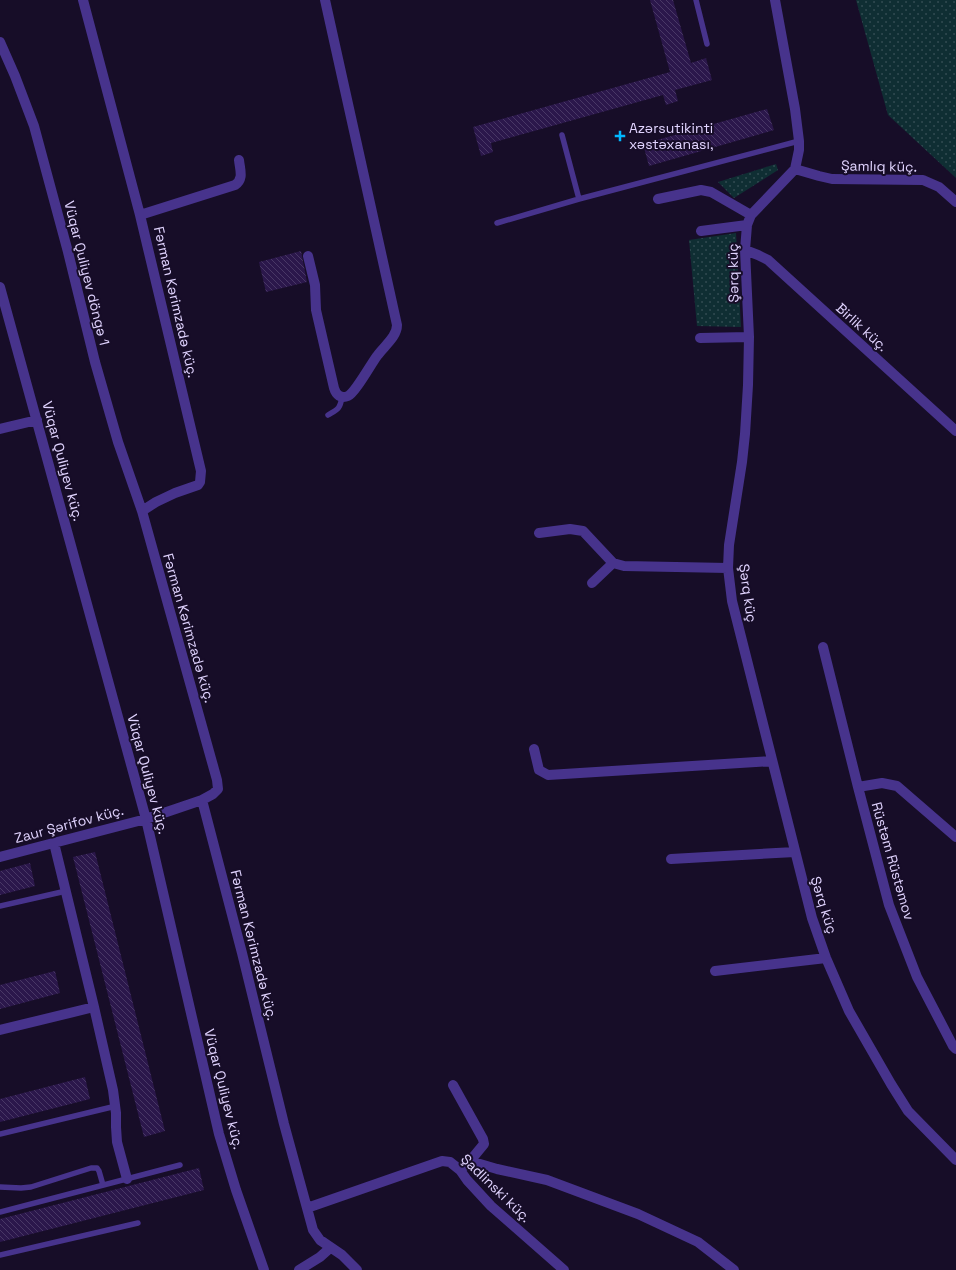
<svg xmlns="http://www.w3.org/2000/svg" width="956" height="1270" font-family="'Space Grotesk',sans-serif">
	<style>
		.grass { fill: url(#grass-dots) }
		.building { fill: url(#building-back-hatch) }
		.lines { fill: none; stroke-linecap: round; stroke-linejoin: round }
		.service { stroke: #47338c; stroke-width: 5.5 }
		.minor { stroke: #47338c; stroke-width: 10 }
		.poi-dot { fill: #00b7ff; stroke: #170d28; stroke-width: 1.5 }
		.labels { text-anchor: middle; stroke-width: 4; stroke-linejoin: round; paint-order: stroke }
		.poi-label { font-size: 14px; fill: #e1d4ff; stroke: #170d28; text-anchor: start }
		.street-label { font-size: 14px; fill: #e1d4ff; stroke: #170d28 }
	</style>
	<defs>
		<pattern id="grass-dots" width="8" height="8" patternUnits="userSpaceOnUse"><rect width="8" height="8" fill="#0f2e33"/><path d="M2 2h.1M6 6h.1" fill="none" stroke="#324b52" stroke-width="1.8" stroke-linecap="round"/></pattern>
		<pattern id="building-back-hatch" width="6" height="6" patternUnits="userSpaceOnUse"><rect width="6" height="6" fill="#2b174b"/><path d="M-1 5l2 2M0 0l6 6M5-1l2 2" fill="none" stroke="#493866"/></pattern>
	</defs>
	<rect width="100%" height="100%" fill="#170d28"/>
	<path class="grass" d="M856,0H956V178L888,115Z
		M776,164L778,170L734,198L718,182Z
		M736,233L741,327L697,326L689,240Z"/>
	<path class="building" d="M650,0H673L691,63L706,58L712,80L675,90L678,101L666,105L663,95L491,143L493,152L481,156L473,127L670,72Z
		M767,109L774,130L649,166L643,144Z
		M301,251L307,282L266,292L259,262Z
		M95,852L165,1131L144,1137L73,857Z
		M30,863L35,886L0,895V871Z
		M55,971L60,993L0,1009V985Z
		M85,1077L90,1099L0,1122V1099Z
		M199,1168L204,1190L0,1242V1219Z"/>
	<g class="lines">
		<path class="service" d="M696,0L707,44
			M562,135L579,199
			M497,223L579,199L799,141
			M328,415C338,409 340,409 342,397
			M0,906L66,891
			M0,1134L116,1106
			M0,1187L21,1188L31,1187L91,1168H97L99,1171L103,1185
			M0,1212L180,1165
			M0,1255L138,1223"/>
		<path class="minor" d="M83,0L140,215L201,471L200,482L198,485L175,493L156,502L142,511
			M775,0L795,109L799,141V150L795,169L751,215L747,225L745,250L749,337L748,385L745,434L742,462L729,545L728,568L732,601L812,918L826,958L849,1011L891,1084L908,1111L956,1160
			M0,42L15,76L34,126L68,252L95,362L118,442L142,511L217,780L218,789L213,794L202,800L242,953L284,1124L313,1230L320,1240L342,1255L357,1270
			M795,169L819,176L832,179L923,180L939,187L956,202
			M658,199L701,190L711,192L751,215
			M140,215L235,185C244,179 240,170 239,160
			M701,231L747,225
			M745,250L758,255L768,260L956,431
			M308,256L315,285L316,310L334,388C336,395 341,399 348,396C355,393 371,364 377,356C384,346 397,337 397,325L325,0
			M0,287L146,819L219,1134L236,1190L264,1270
			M700,338L749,337
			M0,429L37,420
			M539,533L570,529L583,531L613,563L624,566L728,568
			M592,583L613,563
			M823,647L858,787L889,905L917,977L953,1046L956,1049
			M534,749L539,770L548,775L772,761
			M858,787L882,783L897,786L956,837
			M54,843L94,1007L113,1090L116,1113V1127L117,1142L127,1179
			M0,857L146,819L202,800
			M671,859L795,852
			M715,971L826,958
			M0,1030L94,1007
			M453,1085L483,1139L484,1144L470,1161
			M460,1170L470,1161L497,1169L547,1180L638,1214L698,1242L734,1270
			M307,1208L442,1161L450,1162L460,1170L467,1180L491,1206L564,1270
			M299,1270L320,1257L330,1248"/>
	</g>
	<path class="poi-dot" d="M618 130h4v4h4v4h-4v4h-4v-4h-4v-4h4z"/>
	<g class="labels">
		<g class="poi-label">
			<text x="629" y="133">Azərsutikinti<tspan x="629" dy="16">xəstəxanası,</tspan></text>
		</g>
		<g class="street-label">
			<text transform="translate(879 166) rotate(1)" y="5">Şamlıq küç.</text>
			<text transform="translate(87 273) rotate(76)" y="5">Vüqar Quliyev döngə 1</text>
			<text transform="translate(733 273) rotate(-91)" y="5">Şərq küç</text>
			<text transform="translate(176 302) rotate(77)" y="5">Fərman Kərimzadə küç.</text>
			<text transform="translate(862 327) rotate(42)" y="5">Birlik küç.</text>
			<text transform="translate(63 461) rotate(75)" y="5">Vüqar Quliyev küç.</text>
			<text transform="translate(748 593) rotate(82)" y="5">Şərq küç</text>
			<text transform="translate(189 628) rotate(74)" y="5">Fərman Kərimzadə küç.</text>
			<text transform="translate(148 774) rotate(75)" y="5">Vüqar Quliyev küç.</text>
			<text transform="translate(69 824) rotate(-15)" y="5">Zaur Şərifov küç.</text>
			<text transform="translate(893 861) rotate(74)" y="5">Rüstəm Rüstəmov</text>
			<text transform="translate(824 905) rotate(73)" y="5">Şərq küç</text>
			<text transform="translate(254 945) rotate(76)" y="5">Fərman Kərimzadə küç.</text>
			<text transform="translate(224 1089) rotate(76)" y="5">Vüqar Quliyev küç.</text>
			<text transform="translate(496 1188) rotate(44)" y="5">Şadlinski küç.</text>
		</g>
	</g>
</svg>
